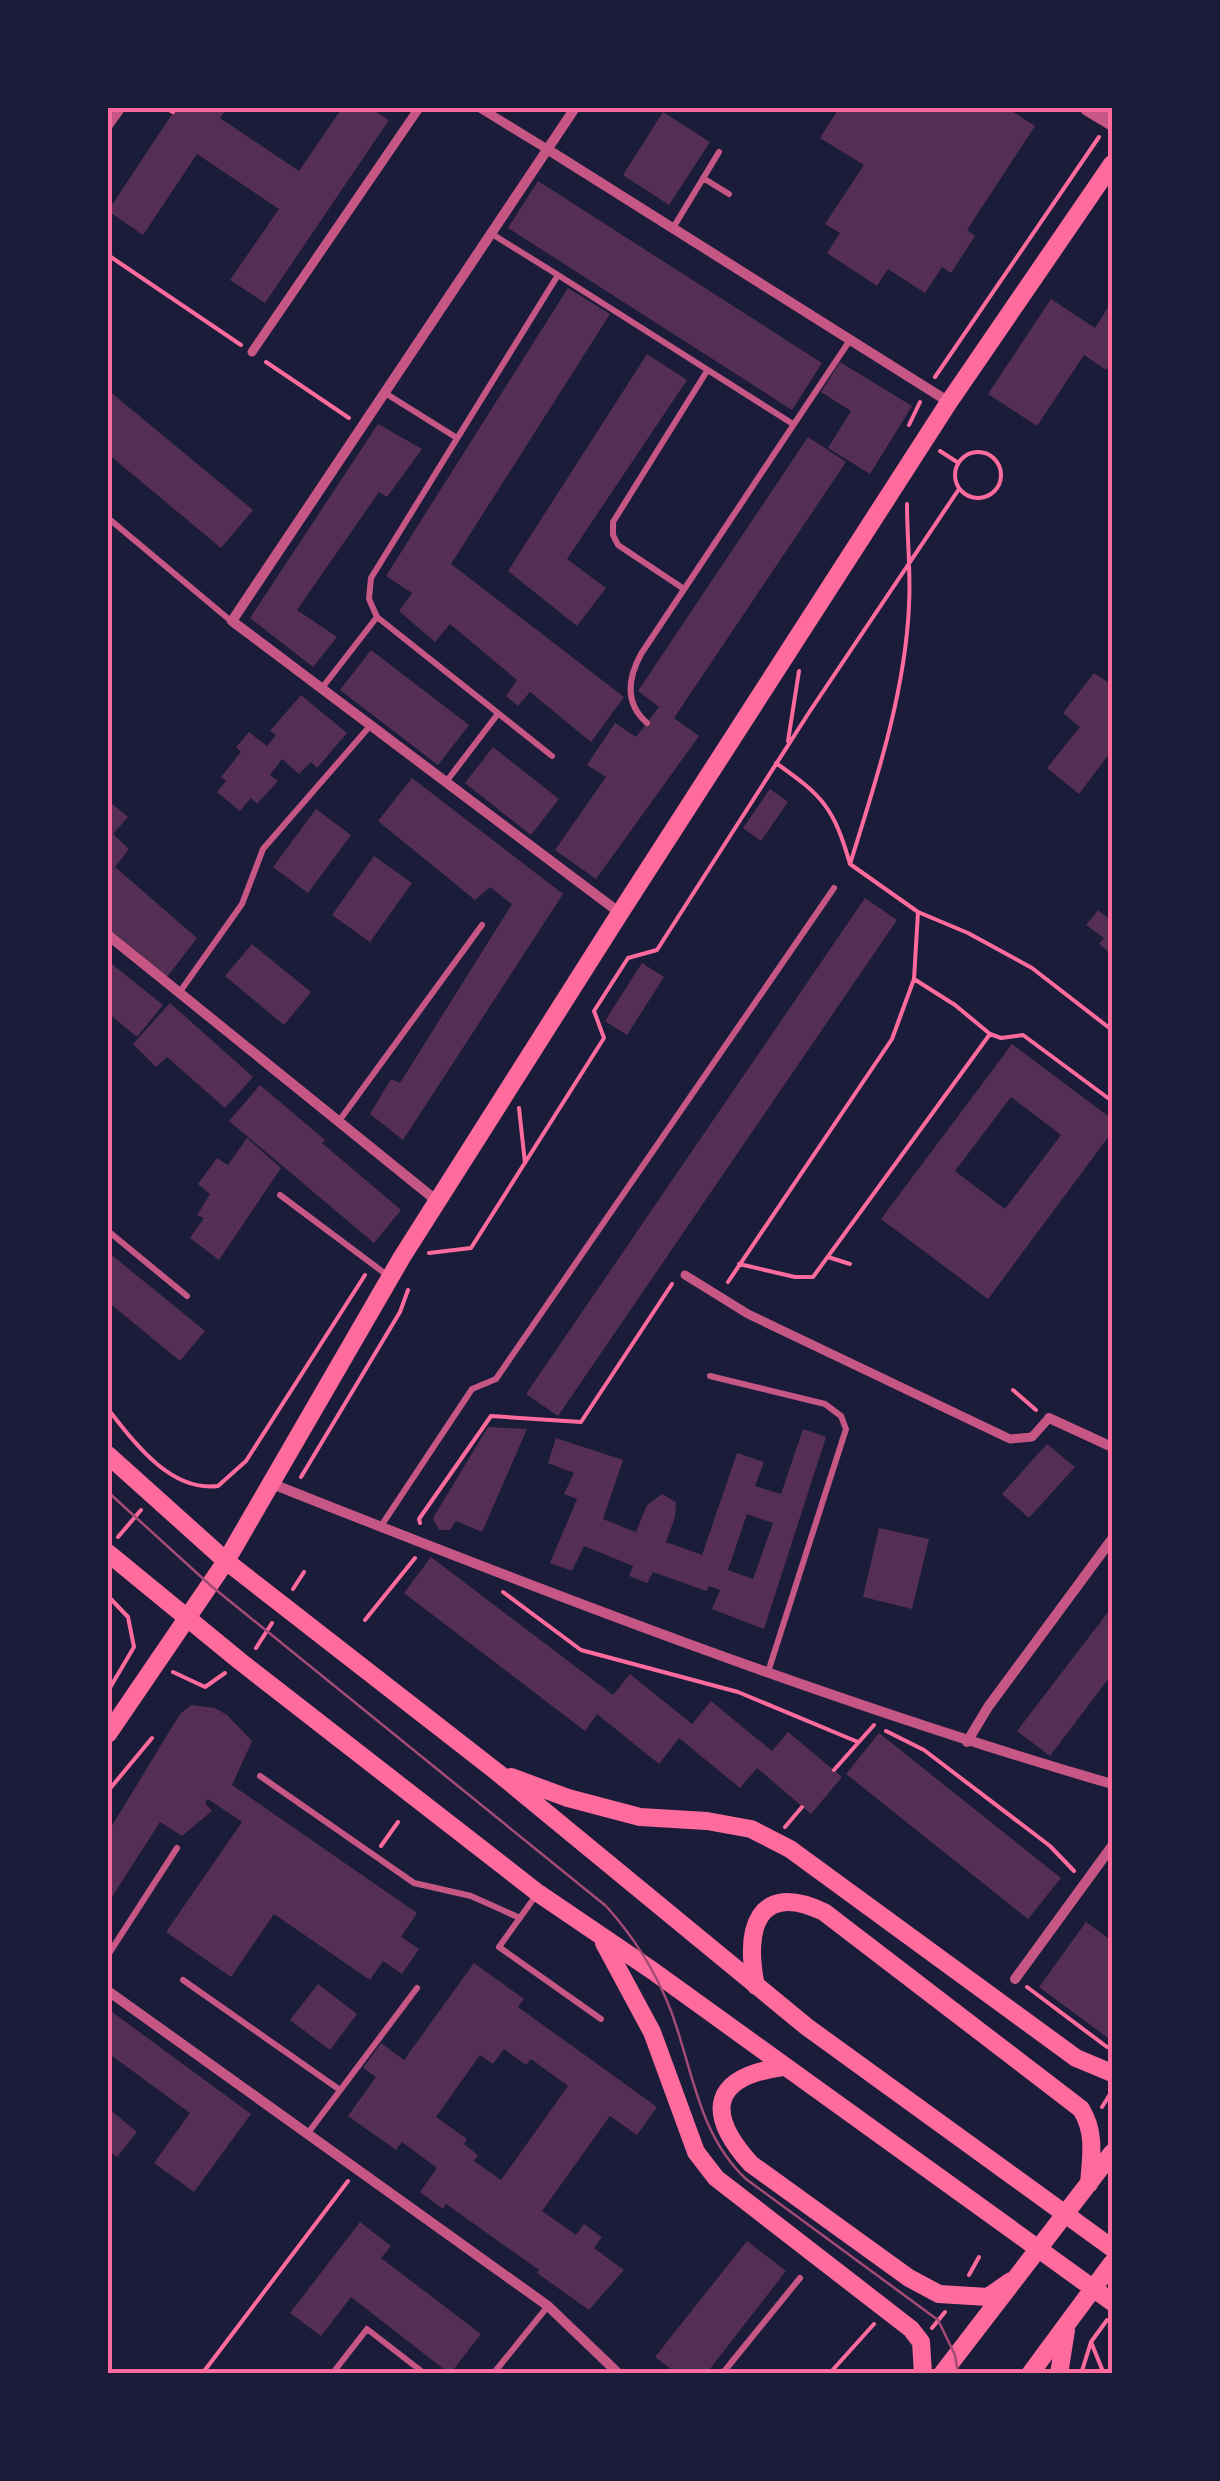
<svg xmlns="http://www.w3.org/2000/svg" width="1220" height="2481" font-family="Mulish,sans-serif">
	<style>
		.building { fill: #542f53; fill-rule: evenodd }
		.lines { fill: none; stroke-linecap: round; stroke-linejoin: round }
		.path { stroke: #ff6b9d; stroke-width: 4 }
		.service { stroke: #c65784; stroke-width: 6 }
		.pedestrian { stroke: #c65784; stroke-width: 9 }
		.minor { stroke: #c65784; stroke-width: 10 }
		.tertiary { stroke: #c65784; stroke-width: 15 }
		.secondary { stroke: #ff6b9d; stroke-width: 18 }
		.primary { stroke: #ff6b9d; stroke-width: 18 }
		.tram { stroke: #a44b75; stroke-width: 2.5 }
		.neatline { fill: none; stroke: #ff6b9d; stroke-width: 4 }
	</style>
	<rect width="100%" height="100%" fill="#1b1b3a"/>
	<path class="building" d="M176,108H227L220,118L299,171L342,108H370L389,120L265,303L230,280L279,209L197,154L143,235L108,211Z
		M839,108H929L935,111L937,108H1007L1035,126L967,230L975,236L951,273L942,267L925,293L888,269L877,286L827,253L840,233L825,224L864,165L820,138Z
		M663,112L710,142L669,205L623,175Z
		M538,181L822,363L792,410L508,228Z
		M568,288L610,314L451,564L624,697L591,742L530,692L518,706L506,696L517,680L450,624L435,642L399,611L412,593L386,576Z
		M1051,299L1095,328L1109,306L1112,308V360L1106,370L1084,355L1037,426L988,394Z
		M647,354L687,380L567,559L606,588L577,626L508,571Z
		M840,362L912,406L870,474L828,448L851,411L821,392Z
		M108,390L253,510L221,548L108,454Z
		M378,424L422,449L387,497L379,492L297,610L337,637L313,667L250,618Z
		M808,437L846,462L674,718L699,736L596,879L555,850L606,777L587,765L615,723L636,737L659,707L638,691Z
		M371,650L469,725L438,765L340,690Z
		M1094,673L1112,685V750L1079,794L1047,768L1080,727L1063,713Z
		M301,695L347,733L317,768L311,762L299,774L282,759L270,775L278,781L257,804L251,798L240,811L217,792L226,781L221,777L241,752L236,747L249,732L267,746L276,735L270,731Z
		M493,747L559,799L531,835L465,783Z
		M412,778L563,894L403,1140L370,1114L391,1079L400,1083L512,904L490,887L475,900L378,821Z
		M770,789L788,802L761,841L743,828Z
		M111,803L128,817L113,834L129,849L115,867L197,938L167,977L108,928V806Z
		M316,809L351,835L308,893L273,867Z
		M374,856L412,883L370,942L332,915Z
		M865,898L897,920L558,1416L526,1394Z
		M1098,910L1112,921V954L1099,944L1104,938L1086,925Z
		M252,944L311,992L284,1025L225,976Z
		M108,961L163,1005L137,1037L108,1013Z
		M642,963L664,977L627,1035L605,1021Z
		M170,1003L253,1077L225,1108L167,1057L156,1067L133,1044Z
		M1012,1044L1112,1119V1132L988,1299L881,1219ZM1011,1097L1061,1135L1005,1209L955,1171Z
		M260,1085L325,1140L322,1143L401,1210L374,1243L229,1121Z
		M247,1138L281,1168L219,1260L190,1238L204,1218L197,1215L210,1194L198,1184L217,1158L228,1165Z
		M108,1252L205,1331L180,1361L108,1302Z
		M488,1427L527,1429L482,1532L456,1521L450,1530H439L433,1519L436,1513Z
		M803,1429L826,1437L764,1629L712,1609L720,1590L709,1586L706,1591L653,1572L647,1583L629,1576L633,1566L584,1546L572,1571L550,1563L577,1499L564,1494L574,1473L548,1463L556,1438L623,1460L603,1519L636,1532L647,1505L662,1494L676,1502L675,1517L666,1542L702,1555L737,1453L764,1462L755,1486L781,1494ZM747,1514L773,1523L753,1579L728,1570Z
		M1047,1444L1075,1467L1029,1518L1002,1494Z
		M879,1528L929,1539L912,1609L863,1597Z
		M431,1557L613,1695L630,1674L692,1724L711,1701L772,1751L788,1732L842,1777L811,1814L757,1768L740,1788L679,1738L659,1764L597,1714L585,1731L404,1593Z
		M1112,1607V1674L1050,1756L1017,1731Z
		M191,1705L215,1708L227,1715L252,1741L232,1785L417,1913L401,1937L419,1949L402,1974L383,1961L370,1980L274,1914L231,1977L166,1932L242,1822L208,1799L205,1803L212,1811L182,1836L160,1822L108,1903V1832L180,1714Z
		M879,1733L1061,1878L1028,1919L846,1774Z
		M1086,1922L1112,1941V2041L1039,1987Z
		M474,1963L524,1999L518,2007L657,2107L637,2135L610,2116L542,2211L576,2235L584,2224L602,2237L594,2248L624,2270L589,2310L537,2273L539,2270L446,2204L443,2209L420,2192L437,2168L402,2142L396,2150L348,2116L376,2077L363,2068L381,2043L404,2060ZM504,2049L526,2065L531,2059L568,2086L501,2180L474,2161L478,2155L464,2144L467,2139L436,2117L480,2055L493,2064Z
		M318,1984L357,2014L330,2050L290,2020Z
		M108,2009L251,2114L194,2192L154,2163L190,2113L108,2053Z
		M108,2108L137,2132L117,2157L108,2150Z
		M360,2222L391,2246L381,2258L481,2334L450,2374L351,2297L321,2336L290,2313Z
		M747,2241L786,2271L706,2374H667L671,2369L655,2357Z"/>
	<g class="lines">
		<path class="path" d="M165,108L173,112
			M108,255L241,345
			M266,362L349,418
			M935,377L1099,137
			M909,425L920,402
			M940,451L957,462
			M955 475a23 23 0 1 1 46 0a23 23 0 1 1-46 0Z
			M788,741L799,671
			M776,763C823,796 834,808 850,864
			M918,912L968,933L1032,968L1112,1030
			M914,979L955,1005L990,1034L1001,1038L1023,1035L1112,1101
			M519,1108L525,1163
			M429,1253L471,1248L604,1038L594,1011L628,958L657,950L810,711L959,489
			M828,1257L850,1264
			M739,1264L795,1277H813L990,1034
			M728,1282L892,1039L914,979L918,912L850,864C876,781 905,693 909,606C911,572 907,538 907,504
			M1013,1390L1036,1410
			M108,1409C134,1442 170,1492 218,1486L246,1461L365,1275
			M301,1477L400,1312L408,1290
			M420,1523L419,1519L491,1416L581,1422L672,1284
			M118,1537L141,1510
			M293,1589L304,1572
			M503,1592L581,1650L738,1692L858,1742
			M108,1596L128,1617L134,1647L108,1691
			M365,1620L415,1558
			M256,1648L272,1623
			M173,1672L205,1687L225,1673
			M886,1731L924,1750L1050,1846L1074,1871
			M834,1770L874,1725
			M108,1791L152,1738
			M785,1827L802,1807
			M381,1846L398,1822
			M1027,1987L1107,2047H1112
			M1102,2107L1112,2091
			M969,2275L979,2257
			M932,2328L945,2312
			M1091,2342L1104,2374
			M202,2374L348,2181
			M829,2374L874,2324
			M1081,2374L1091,2342L1107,2320"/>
		<path class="service" d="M703,178L729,194
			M673,228L719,152
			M492,234L558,275L371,578L369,599L377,617L552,756
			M558,275L793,424
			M385,393L457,438
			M108,518L231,621
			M684,589L618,545L613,535V522L707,371
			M322,688L377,617
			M647,723C624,703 628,678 641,654L850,340
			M446,782L497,715
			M179,993L242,904L263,849L370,726
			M339,1121L482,925
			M280,1195L387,1275
			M108,1231L187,1296
			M710,1376L825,1404L841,1416L846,1429L768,1672
			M381,1526L472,1389L496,1379L834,888
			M260,1776L414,1883L471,1896L520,1918
			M537,1894L499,1947L601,2019
			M108,1955L177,1848
			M183,1980L340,2090
			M308,2133L417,1988
			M332,2374L367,2329L420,2370
			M493,2374L548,2306
			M722,2374L800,2278"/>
		<path class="pedestrian" d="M480,108L547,149
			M108,126L121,108
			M252,352L419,108
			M685,1275L748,1314L1010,1439L1032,1437L1049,1418"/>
		<path class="minor" d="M575,108L232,621L620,913
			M547,149L949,402
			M108,935L437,1201
			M1049,1418L1112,1447
			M270,1483C547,1593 826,1701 1112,1784
			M967,1742L988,1707L1112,1539
			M1015,1979L1112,1846
			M108,1991L548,2306L619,2374"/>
		<path class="tertiary" d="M1087,108L1112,123"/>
		<path class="secondary" d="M108,1734L226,1561L402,1257L620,913L949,402L1112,164"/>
		<path class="primary" d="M108,1455L226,1561L497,1772L807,2027L1112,2248
			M108,1553L241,1662L538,1893L653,1971L1112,2302
			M511,1777L568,1798L640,1817L707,1821L751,1829L790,1849L1076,2058L1112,2073
			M604,1943L652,2032L696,2152L716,2178L911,2329L921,2342L923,2374
			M756,1986C744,1930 757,1880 824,1912L1081,2109C1096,2133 1091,2157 1089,2184
			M783,2067C711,2077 705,2113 751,2164L909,2278L939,2294L988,2297L1011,2281
			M942,2374L1112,2153
			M1030,2374L1112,2263
			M1059,2374L1066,2330"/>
		<path class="tram" d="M108,1492L210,1585L606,1906C634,1937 656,1972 671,2011C693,2070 698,2134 746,2179L938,2320L955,2355L958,2374"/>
	</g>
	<rect width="1220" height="2481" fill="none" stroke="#1b1b3a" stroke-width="220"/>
	<rect x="110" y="110" width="1000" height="2261" class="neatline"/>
</svg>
